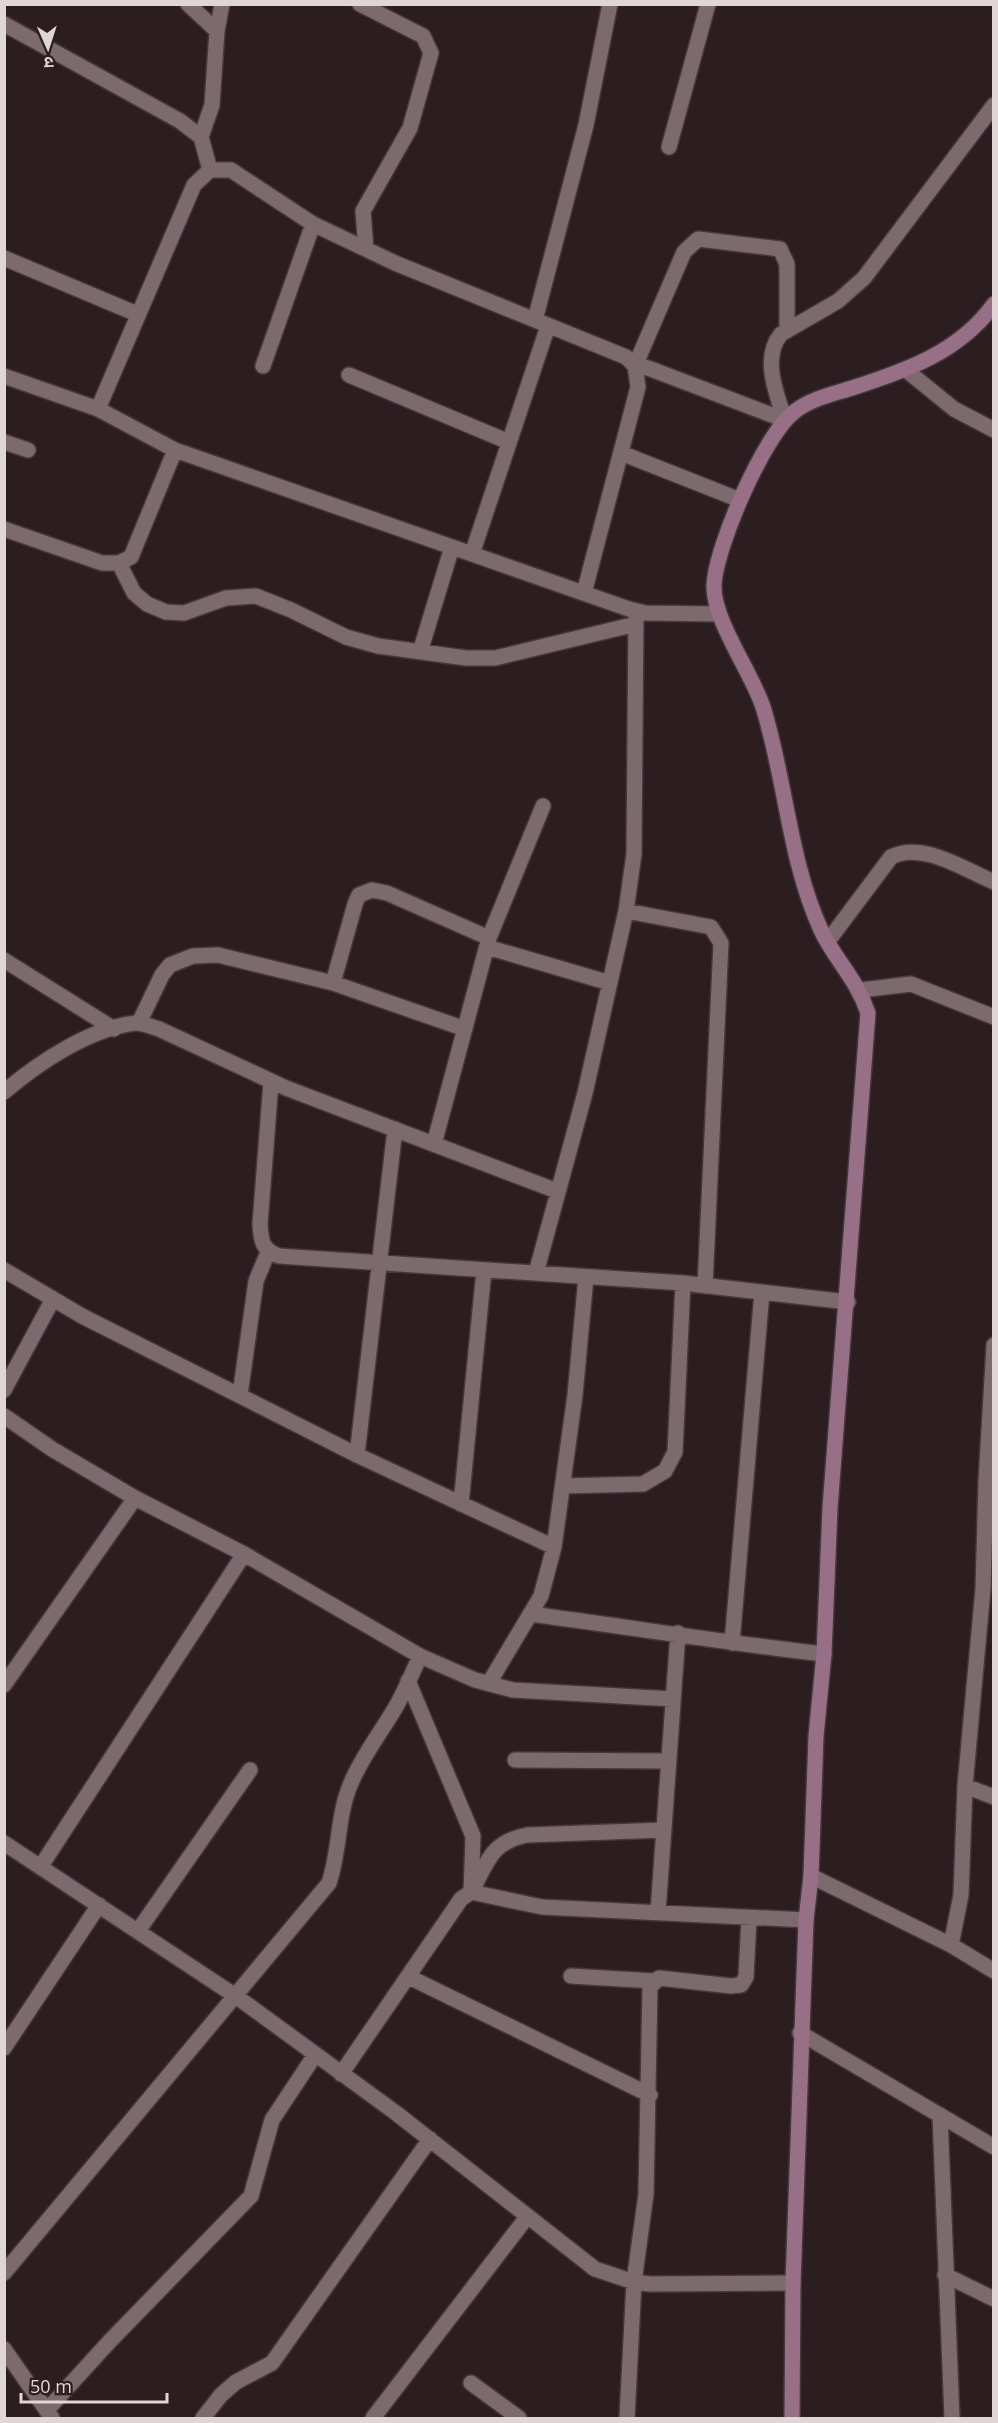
<svg xmlns="http://www.w3.org/2000/svg" width="998" height="2423" font-family="'Open Sans','Noto Sans Devanagari',sans-serif">
	<style>
		.lines { fill: none; stroke-linecap: round; stroke-linejoin: round }
		.street-casing { stroke: #44383b; stroke-width: 18 }
		.secondary-casing { stroke: #44383b; stroke-width: 18 }
		.street { stroke: #7c6a6e; stroke-width: 15 }
		.secondary { stroke: #977088; stroke-width: 15 }
	</style>
	<rect width="100%" height="100%" fill="#2c1d20"/>
	<g class="lines">
		<g class="street-casing">
			<path id="street" d="M188,4L217,31
				M360,4L423,36L431,53L410,128L363,211L366,249
				M4,24L180,121L201,137L210,170
				M201,137L212,105L217,31L222,4
				M669,147L708,4
				M4,258L137,314
				M535,320L586,125L610,4
				M263,366L313,224
				M906,370L954,409L994,430
				M349,375L509,442
				M4,376L98,409L175,450L629,609L645,613L719,614
				M98,409L194,185L210,170H231L313,224L395,263L626,357L635,366L638,387L584,593
				M785,420L648,368L635,366L684,252L698,239L780,249L787,264V330
				M785,420C777,395 761,358 781,334L838,301L864,278L994,105
				M4,442L28,450
				M621,453L740,500
				M4,529L102,563H119L131,557L175,450
				M472,554L548,326
				M119,563L134,593L147,604L166,612L184,613L226,598L256,596L291,610L346,637L378,646L466,658H495L636,624
				M420,652L452,547
				M626,911L711,927L721,943L705,1286
				M828,941L891,857C922,841 963,869 994,882
				M487,947L610,983
				M4,960L114,1029
				M333,983L355,904L359,895L372,890L387,893L489,938
				M861,990L911,984L994,1017
				M139,1023L162,975L170,965L193,956L218,955L333,983L465,1029
				M271,1082L260,1224C261,1241 262,1250 279,1256L683,1283L848,1302
				M4,1092C38,1063 90,1028 136,1023C143,1023 152,1027 159,1029L286,1088L557,1191
				M434,1144L489,938L543,806
				M4,1270L82,1316L357,1455L554,1547
				M536,1273L585,1093L626,911L634,854L636,611
				M4,1390L53,1299
				M240,1395L256,1281L268,1252
				M4,1416L52,1449L135,1498L244,1554L420,1656L475,1680L513,1690L673,1699
				M357,1455L395,1129
				M563,1486L643,1484L665,1471L675,1452L683,1283
				M461,1504L484,1270
				M530,1614C629,1627 726,1643 824,1654
				M732,1643L762,1292
				M408,1681L473,1836L471,1892
				M489,1683L541,1596L554,1547L575,1395L586,1277
				M4,1685L135,1498
				M515,1760L669,1761
				M965,1786L994,1797
				M4,1843L237,1997L396,2113L595,2269L634,2282L650,2284L793,2283
				M41,1866L244,1554
				M811,1876L951,1945L994,1971
				M473,1889C488,1860 492,1842 527,1835L664,1830
				M658,1912L678,1633
				M138,1931L250,1770
				M951,1945L961,1895L965,1786L983,1589L986,1481L994,1345
				M571,1976L654,1981
				M409,1977L650,2095
				M800,2033L994,2147
				M4,2048L99,1905
				M341,2074L461,1899L471,1892L542,1907L806,1920
				M940,2115L952,2418
				M4,2273L329,1883C340,1851 337,1815 351,1783C363,1754 383,1730 398,1703C406,1688 413,1672 420,1656
				M945,2275L994,2299
				M4,2349L52,2418
				M471,2383L519,2418
				M47,2410L109,2342L251,2196L272,2120L315,2055
				M203,2418L221,2395L236,2382L272,2363L430,2139
				M373,2418L527,2217
				M627,2418L634,2282L646,2194L650,1987L659,1978L731,1986L741,1985L746,1977L749,1918"/>
		</g>
		<g class="secondary-casing">
			<path id="secondary" d="M792,2418L793,2283L806,1920L811,1876L816,1736L824,1654L830,1508L868,1013C857,979 835,960 821,930C789,860 786,781 763,707C752,673 713,620 714,586C715,548 764,435 794,412C810,399 833,394 852,388C905,371 960,352 994,304"/>
		</g>
		<use href="#street" class="street"/>
		<use href="#secondary" class="secondary"/>
	</g>
	<rect width="998" height="2423" fill="none" stroke="#e0d5d7" stroke-width="12"/>
	<g transform="translate(48 48) rotate(177)" stroke="#2c1d20" stroke-width="4.5" paint-order="stroke">
	<path d="M0-4.5L10 22L0 15L-10 22Z" fill="#e0d5d7"/>
	<text y="-9" font-size="16" font-weight="bold" text-anchor="middle" fill="#e0d5d7">उ</text>
	</g>
	<path d="M21 2393v9h146v-9" fill="none" stroke="#e0d5d7" stroke-width="3"/>
	<text x="30" y="2393" font-size="18" fill="#e0d5d7" stroke="#2c1d20" stroke-width="4.5" paint-order="stroke">50 m</text>
</svg>
